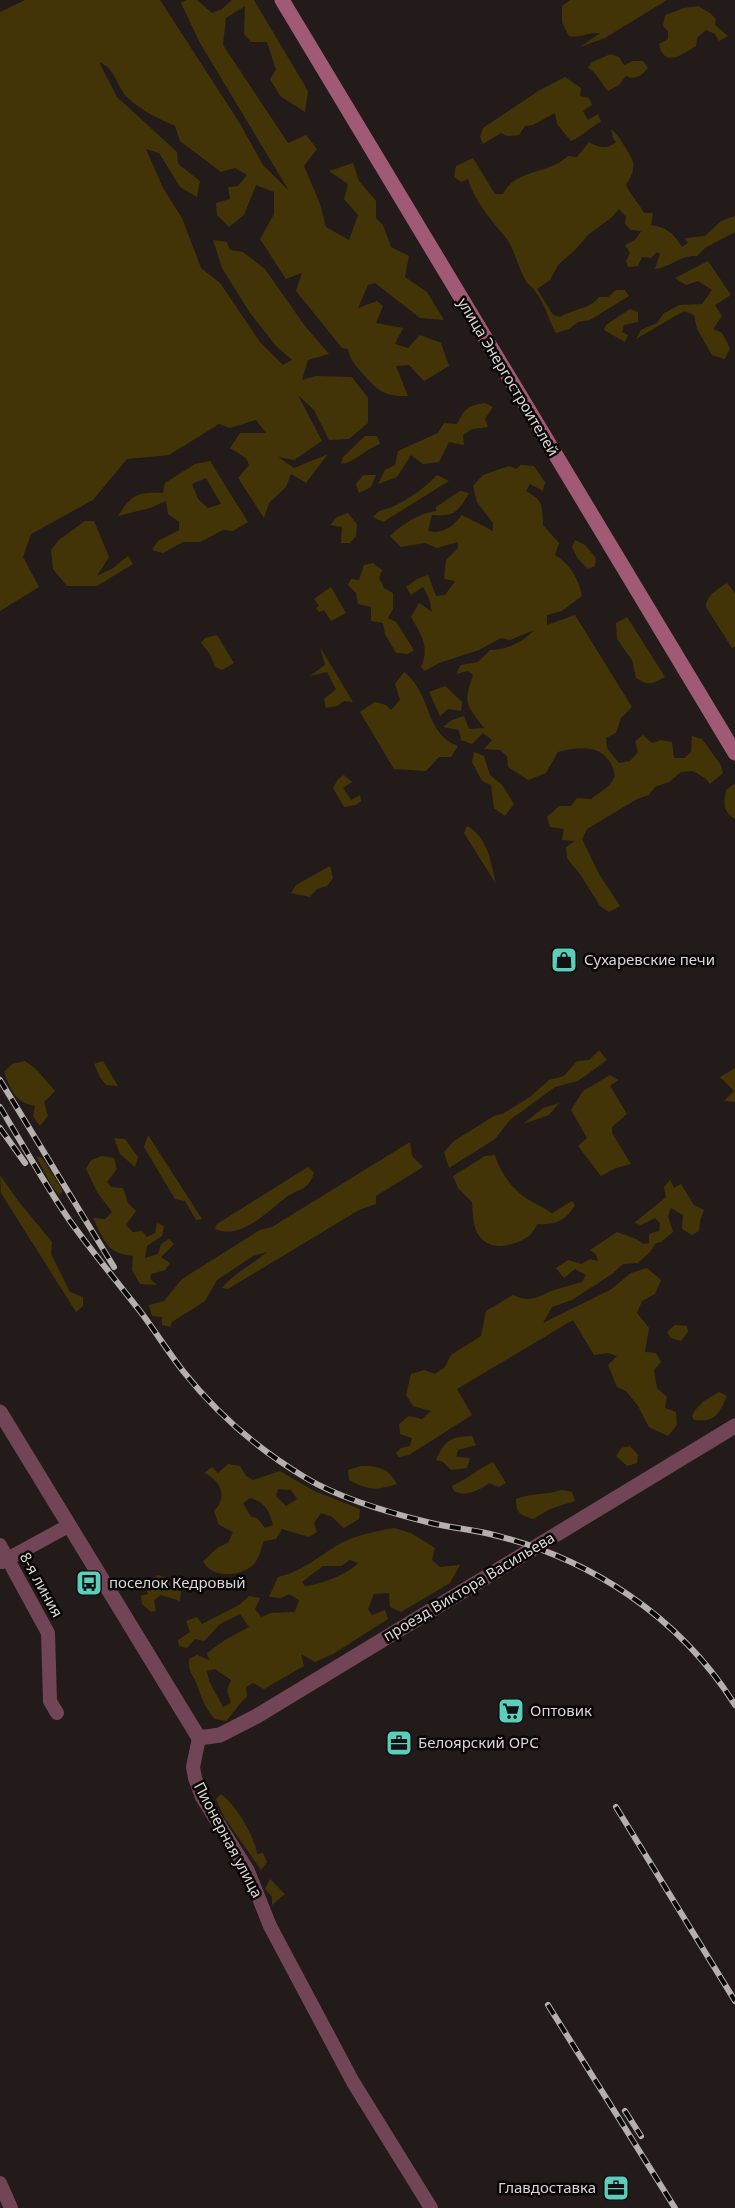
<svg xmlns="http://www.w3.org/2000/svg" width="735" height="2208" font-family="'Noto Sans',sans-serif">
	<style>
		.green { fill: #433408; fill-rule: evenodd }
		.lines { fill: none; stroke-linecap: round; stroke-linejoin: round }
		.minor { stroke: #714456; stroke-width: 14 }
		.tertiary { stroke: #714456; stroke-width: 15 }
		.secondary { stroke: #a15a76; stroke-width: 15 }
		.rail-casing { stroke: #b5afae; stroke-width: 6 }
		.rail { stroke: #090606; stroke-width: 4; stroke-dasharray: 11; stroke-linecap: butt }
		.labels { text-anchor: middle; stroke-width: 5; stroke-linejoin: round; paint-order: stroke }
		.street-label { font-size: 15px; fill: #dbd6d5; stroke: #090606 }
		.poi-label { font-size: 15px; fill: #dbd6d5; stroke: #090606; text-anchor: start }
	</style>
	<rect width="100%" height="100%" fill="#221b1a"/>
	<path class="green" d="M25,0H160L239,122L263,165L289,191L200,43L181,3L186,0H197L212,13L222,9L232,0H254L308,91L305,112L280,96L270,79L276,70L267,42H251L244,34L245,6L226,18L223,45L288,143L306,135L317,149L304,166L320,204L326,227L349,240L358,215L344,199L348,184L329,171L353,163L359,181L376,201V218L383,225L391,247L409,256L405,277L427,292L444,320L420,318L375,283L368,285L358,308L377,301L383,306L376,323L403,328L395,344L408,348L420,335L441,343L449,366L424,381L409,365L396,366L408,396C384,397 377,390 363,374C355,365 350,360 348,349L342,348L296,291L302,273L286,279L260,239L274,214V192L256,185L244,215L229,227L217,215L216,203L230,199L228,187L238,186L247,175L235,168L221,172L180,141L175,126C159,119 142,111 129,99C115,87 118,70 99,62L117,97L177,152L178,164L200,181L197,197L180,187L159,153L146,149L163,188L182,218L201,268L220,283L260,342L283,365L292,360L276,346L250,313L222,268L213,240L227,242L230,250L243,252L265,269L305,326L329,354L308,360L302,380L315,376L352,377L368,398V423L349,439L329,440L314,410L298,395L322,441L294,460L278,457L294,468L328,454L306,483L291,474L286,487L269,503L264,518L238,478L249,465L246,458L230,448L240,433H266L256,420L230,428L219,424L169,455L127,459L93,500L31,534L23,557L39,587L0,611V12Z
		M570,0H667L605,38L580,47L600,33C589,32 580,38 569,36L562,22V6Z
		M698,6L710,13L716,19L715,25L728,36L719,41L715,34L706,30L697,38L696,46C683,54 664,69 659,44L668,39V31L663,26L665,15L684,8Z
		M611,54L619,57L624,65L633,61H643L648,68C641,76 636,80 626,76L619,85L608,91C601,83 597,73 588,68L592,62Z
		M565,77L581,88L580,96L589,98L592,105L583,111L588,120L598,114L601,122C590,127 583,136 571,141L557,124L555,113L533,125L525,126L519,135L507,136L501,133L483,144L480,137L483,128L540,90Z
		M611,129C617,133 631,155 633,162C635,170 630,179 626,185C631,196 639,203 644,213H653L651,225C667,227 674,234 682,247L688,243L685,238L705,236L721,221L735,216V232L705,248L697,256C679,255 674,266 655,269L660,254L657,252L651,258L642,257L638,266L628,267L626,261L630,253L625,245L635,240L641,231L631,230L625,224L626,217L619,209L612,217L588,235L575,250L558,265L550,280L537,289L553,315L560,317C574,308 589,310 599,297H608L616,290H625L629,296L590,320L578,322L569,329L556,333C548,319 545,303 535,291C533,287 528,285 526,281C518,268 515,250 506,238C492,221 474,201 468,179L461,182L454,177L456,166L473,158L495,194H503C515,169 550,174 568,156L577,157L589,142C600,148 606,150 616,142L613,138Z
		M708,261L731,295L715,305L722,316L713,329L722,333L730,348L725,359L712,355L697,329L694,315L684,311L636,339L641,330L657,323L663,314L679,305L702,304L712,290L698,281L686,285L675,278Z
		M630,309L638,312V322L624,325L622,332L628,335L625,342L604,330L606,325Z
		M485,403L493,407L485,419L488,427L472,429L463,435L464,445L449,442L439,462L423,464L411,455L397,477L378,484L385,470L395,465L398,451L438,433L444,423L457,424C465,408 467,406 485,403Z
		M365,436H377L380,444C365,449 356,462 341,464L343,457Z
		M210,461L248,522L233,531L223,530L200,542H183L163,553L152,550L158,541L179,530V522L168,514L166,501L150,508L118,516C132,494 138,492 163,493L165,483L195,464ZM206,478L221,504L208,508L198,499L192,484Z
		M521,465L534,466L545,482L543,491L530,484L526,491C544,501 542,505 543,525L559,543L555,555C569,563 579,579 582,596L562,611L547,615V625L575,615L632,707L621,718L616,733L606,738L607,748L619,763L630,761L638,752L635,741L643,735L652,743L661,740L672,742L674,758H684L691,752L692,736L702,739L721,765L723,773L710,784L705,778L693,771L681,772L669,782L655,787L649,795L637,799L587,829L582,839L599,874L620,906L609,912L600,906L582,877L567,858L566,847L575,841L562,840L564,829L550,827L547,817L559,806H571L577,798L591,799L610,785L615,776C609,745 585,745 558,752L546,773L528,780L508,767L507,756L500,750L484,749L492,740L483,733L472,744L461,740L459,730L443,727L452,720L464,716L469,729L484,728C466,704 463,705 473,675L468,671L456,674L461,665L478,662L490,650C505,651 525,641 534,630L510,640L501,638L479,650L439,663L425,671L421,667C430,647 421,634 411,617L419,603L432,612L429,598L423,587L411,595L406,587L417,579L428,575L436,596L445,595L455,581L444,579L446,560L458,548V542L437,548L425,543L401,547L390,536C402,524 420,513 436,511V507L460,491L469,493C458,512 454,517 432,515L428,531C443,535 453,526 462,515L493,531V523L477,502L473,486L483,475L509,466L516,469Z
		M363,475H376L371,487L359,493L356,484Z
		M437,475L449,481L383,522L373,517C382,507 384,511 394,506C409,499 426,487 437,475Z
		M348,513L357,524L356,536L350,543H341L342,527L330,525L337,517Z
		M85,521H94L109,557L97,576L113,568L128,556L133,564L97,586H67L53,569L51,550L59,540Z
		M575,540L585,545L596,558L595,566L588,569L578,559L572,547Z
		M373,563L382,570L379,578L384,588L393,593V609L388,618L396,622L414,650L408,654L396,653L385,634L383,623L371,621V607L358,604L356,593L348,585L351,579L359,580L364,565Z
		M727,583L735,593V647L732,648L706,607C707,594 717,590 727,583Z
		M331,587L346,613L331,621L324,610L319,612L316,608L319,606L314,599Z
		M627,617L665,677C653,684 648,686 636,678L632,660L617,639L616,623Z
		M217,635L234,663L222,670L215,667L210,654L201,643L205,638Z
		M320,647L353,702L344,701L337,706L326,708L324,699L336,689L327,672L310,676L325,665Z
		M404,672C432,693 424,734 458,746L451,757H439L426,771L394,769L360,712L375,702L386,705L391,710L400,700L395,684Z
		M445,686L462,702L461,711L448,709L440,716L429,692Z
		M474,752L484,756L490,775L502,785L514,804L505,816L494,808L491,785L482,781L472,762Z
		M344,775L352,782L343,788L351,800L360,795L361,801L356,805L344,807L333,788L338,779Z
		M734,784L735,785V819C722,811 724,803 726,790Z
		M467,826C488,837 491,863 496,884L464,833Z
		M330,866L333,878L327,886L317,889L310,897L291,893L296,885Z
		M599,1050L607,1060L578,1081L555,1087L510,1120L495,1139L449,1168L444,1152L454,1141L494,1116L504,1113L530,1097L549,1080L564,1076L577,1061L589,1060Z
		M25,1061L36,1069L55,1091L44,1102L48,1116L40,1126L33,1116L35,1106C14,1102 11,1090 4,1072L12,1064Z
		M103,1061L118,1086L106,1085L100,1077L94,1064Z
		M735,1068V1102L724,1101L734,1091L720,1077Z
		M610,1075L618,1080L610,1086L627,1114L612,1127V1133L631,1164L616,1168L601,1176L578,1146L587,1138L571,1110L583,1091Z
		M559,1103L549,1115L523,1124L543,1108Z
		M148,1135L202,1219L196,1220L185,1201L175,1199L144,1147Z
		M114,1138L125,1139L138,1157L135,1167L120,1154Z
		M410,1142L412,1156L423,1167L376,1196V1204L359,1210L228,1289L222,1288C234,1273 252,1265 267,1252L253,1256L217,1280L205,1301L172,1322L170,1327L162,1325V1317L152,1316L149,1305L164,1301L182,1279L260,1230L272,1227Z
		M495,1155C499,1170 512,1189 526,1198C534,1204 544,1207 552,1213L572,1201L575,1205C566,1221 555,1225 537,1224C535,1228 533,1233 529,1236C516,1245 493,1252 481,1238C472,1229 473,1213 472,1202L458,1188L453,1176L485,1156Z
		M36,1156L42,1158L63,1191L59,1195L52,1186Z
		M102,1156L114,1158L117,1169L107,1182L111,1187L123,1188L128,1203L136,1211L126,1225L133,1232L142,1231L147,1237L155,1233L157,1223L164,1226L162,1236L147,1246L145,1258L158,1254L161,1244L169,1239L174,1244L161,1257L170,1263L165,1270L151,1274L150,1279L157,1285L140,1284L132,1270L133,1256C106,1253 104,1240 93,1218L105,1219L112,1212L97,1192L86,1169L91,1160Z
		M308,1167L314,1173C308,1192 297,1188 284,1199C266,1213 240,1240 215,1229L217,1224Z
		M0,1175L19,1202L52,1242L51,1254L70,1292L83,1297V1306L76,1312L1,1193Z
		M670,1180L674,1188L681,1184L694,1205L704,1210L700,1221L699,1231L692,1235L682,1229L683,1215L671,1208L668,1216L673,1232L661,1242L656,1243L650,1252L638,1263L623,1264L612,1274L572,1300L552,1307L543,1323L610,1290L631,1273L647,1268L661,1280L655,1294L642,1301L637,1313L649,1328L645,1352L656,1353L661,1362L654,1370L657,1388L667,1397L665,1408L676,1412L677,1425L668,1436L649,1427L638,1406L626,1391L617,1387L608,1365L617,1356L608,1353L594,1355L573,1320L457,1389L472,1415L409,1455L399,1457L396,1453L401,1448L410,1446L412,1438L400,1434L399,1424L409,1416L422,1419L431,1411L413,1406L406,1395L411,1374L424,1370L435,1374L445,1367L451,1355L481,1336L486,1311L513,1295C531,1304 538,1296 554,1290C563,1287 573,1285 582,1282L586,1275L575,1269L564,1278L556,1268L568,1260L581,1264L590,1259L598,1261L596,1254L590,1250L617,1232L636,1239L643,1244L649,1243V1234L659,1231L660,1223L655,1218L641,1225L634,1223L666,1197L664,1187Z
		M675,1325L687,1326L688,1332L681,1341L671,1338L667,1332Z
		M719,1392L727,1396C718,1414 717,1422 694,1420L692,1416L695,1410L704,1401Z
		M472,1436L476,1445L458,1450L456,1457L470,1458L467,1468L451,1470L443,1462L436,1460C445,1440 450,1437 472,1436Z
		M630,1446L638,1455L637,1463L627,1466L616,1456L621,1448Z
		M493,1462L506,1483L499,1487L489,1483C479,1491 465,1497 454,1491L452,1486C467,1479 478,1469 493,1462Z
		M228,1464L240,1466L246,1476L253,1480L280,1471L314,1491L360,1509L359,1519L344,1528L332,1517L321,1513L314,1523L317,1532L309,1537L282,1529L276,1539L264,1541C261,1548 259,1559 254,1564C242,1577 211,1579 203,1561C215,1552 212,1549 228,1543L233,1532L219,1525L214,1511C228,1497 221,1480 204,1473L212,1467L218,1473ZM278,1489L291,1490L297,1499L286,1506L276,1496ZM250,1498C265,1502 269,1510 273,1525L265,1528L257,1518L251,1517L243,1503Z
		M361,1466C378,1466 389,1468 397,1484C376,1491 368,1490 349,1480L348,1470Z
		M562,1490L572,1492L575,1501L550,1509L533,1519C520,1515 516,1513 516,1499C532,1493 546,1495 562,1490Z
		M394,1528L411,1533L435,1548L432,1560L440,1567L460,1565L450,1583L401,1612L390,1607L389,1593L374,1594L368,1609L372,1615L385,1610L388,1619L333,1654L315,1662L301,1654L304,1666L264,1689L253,1683L246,1687L247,1697C238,1704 234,1713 226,1721L215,1719C205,1708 202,1699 197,1685C193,1673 188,1673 189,1659L197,1655L209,1660L207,1653L225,1640L249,1627L240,1614L220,1624L204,1641L195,1639L187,1648L179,1646L178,1640L190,1632L186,1621L197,1617L202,1624L239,1605L249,1596L260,1598L255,1609L261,1617L271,1613L295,1612L299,1600L289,1594L281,1598L269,1597L278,1577C300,1572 317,1558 336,1546C351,1536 376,1531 394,1528ZM350,1560L358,1563C349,1574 319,1585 305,1586L302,1582L323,1566H341ZM215,1669L231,1680L227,1690L231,1703L223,1707L209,1681L207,1671Z
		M158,1575L170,1579V1589L181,1591L180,1601L161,1595L154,1600L156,1611L151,1612L142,1604L141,1596L148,1594L144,1582Z
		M221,1794C235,1804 255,1836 257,1854L263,1853L267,1862L261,1870L224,1817L216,1799Z
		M270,1879L285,1894L272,1905V1897L265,1889Z"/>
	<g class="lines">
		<path class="minor" d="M0,1545L48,1633L50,1701L57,1713
			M2,1562L68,1526
			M199,1738L193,1767L195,1778L202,1797L248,1871L270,1926L353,2082L431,2208
			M0,2183L11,2208"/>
		<path class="tertiary" d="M0,1412L199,1738L220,1735L257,1716L735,1426"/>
		<path class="secondary" d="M282,0L735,753"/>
		<g class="rail-casing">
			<path id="rail" d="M0,1080L114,1267
				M0,1107C23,1145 45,1185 70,1221C93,1253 119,1284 143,1315C157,1334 169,1353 183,1371C217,1414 259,1450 306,1478C339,1498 394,1514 431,1523C451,1528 471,1529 490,1534C590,1558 680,1617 735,1705
				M0,1128L25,1163
				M616,1807L735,2001
				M548,2005L675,2208
				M625,2111L641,2136"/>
		</g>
		<use href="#rail" class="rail"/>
	</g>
	<defs>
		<g id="shop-square" transform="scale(1.35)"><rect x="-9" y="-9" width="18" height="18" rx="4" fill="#5bcebc" stroke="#090606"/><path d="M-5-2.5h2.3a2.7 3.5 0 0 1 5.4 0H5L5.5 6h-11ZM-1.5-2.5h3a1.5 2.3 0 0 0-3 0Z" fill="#111"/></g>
		<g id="bus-square" transform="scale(1.35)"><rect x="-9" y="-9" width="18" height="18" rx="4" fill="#5bcebc" stroke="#090606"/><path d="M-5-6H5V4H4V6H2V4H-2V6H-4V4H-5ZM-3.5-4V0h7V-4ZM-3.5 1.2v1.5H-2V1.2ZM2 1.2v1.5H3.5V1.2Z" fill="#111"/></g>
		<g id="supermarket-square" transform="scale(1.35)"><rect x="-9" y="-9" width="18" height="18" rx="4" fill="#5bcebc" stroke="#090606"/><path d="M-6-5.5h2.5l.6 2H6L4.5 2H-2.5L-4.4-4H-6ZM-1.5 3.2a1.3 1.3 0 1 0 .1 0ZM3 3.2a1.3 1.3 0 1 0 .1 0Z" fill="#111"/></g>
		<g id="office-square" transform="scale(1.35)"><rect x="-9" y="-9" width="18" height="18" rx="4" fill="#5bcebc" stroke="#090606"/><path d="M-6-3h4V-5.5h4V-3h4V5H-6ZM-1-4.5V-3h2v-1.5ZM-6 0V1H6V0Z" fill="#111"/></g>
	</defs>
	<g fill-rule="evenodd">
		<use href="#shop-square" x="564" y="960"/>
		<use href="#bus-square" x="89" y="1583"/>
		<use href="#supermarket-square" x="511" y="1711"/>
		<use href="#office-square" x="399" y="1743"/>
		<use href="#office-square" x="616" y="2188"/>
	</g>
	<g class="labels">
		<g class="street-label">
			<text transform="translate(508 377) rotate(59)" y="5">улица Энергостроителей</text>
			<text transform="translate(41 1585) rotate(61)" y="5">8-я линия</text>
			<text transform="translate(469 1587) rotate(-31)" y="5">проезд Виктора Васильева</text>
			<text transform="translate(228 1840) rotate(62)" y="5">Пионерная улица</text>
		</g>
		<g class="poi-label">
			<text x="584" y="965">Сухаревские печи</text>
			<text x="109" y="1588">поселок Кедровый</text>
			<text x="530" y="1716">Оптовик</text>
			<text x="418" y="1748">Белоярский ОРС</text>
			<text x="596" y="2193" text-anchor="end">Главдоставка</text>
		</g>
	</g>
</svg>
